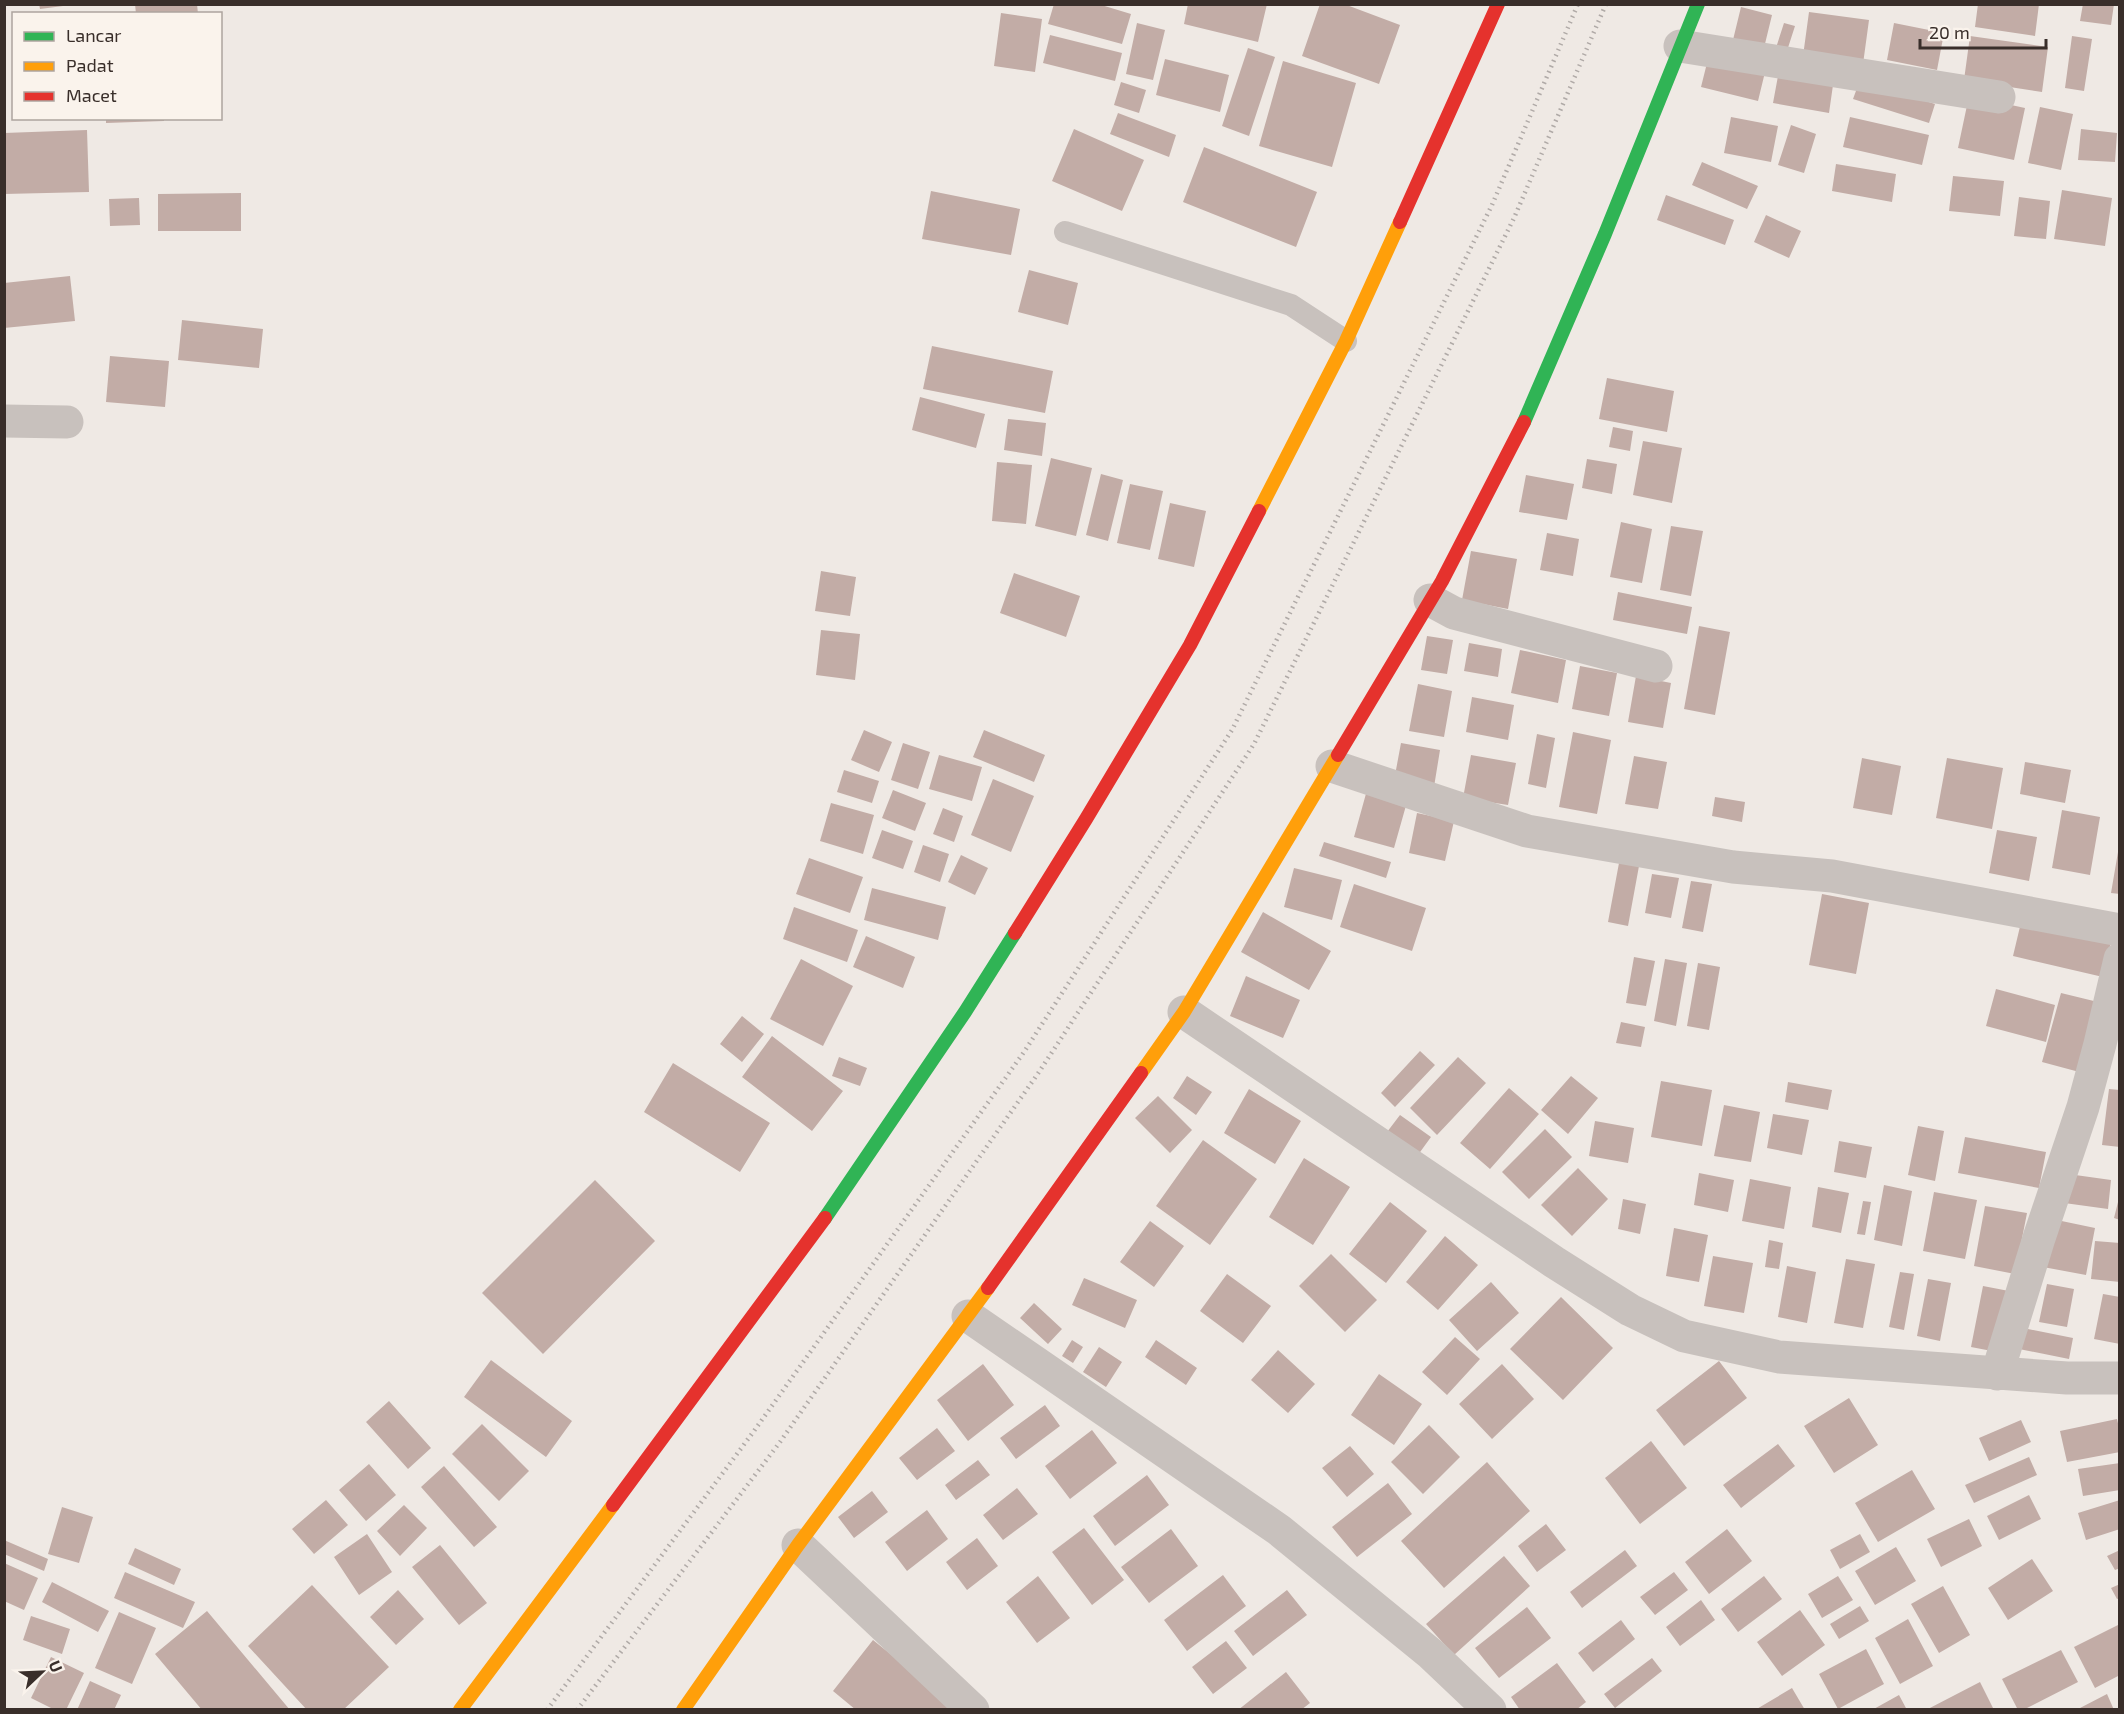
<svg xmlns="http://www.w3.org/2000/svg" width="2124" height="1714" font-family="'Exo 2',sans-serif">
	<style>
		.building { fill: #c2aca6 }
		.lines { fill: none; stroke-linecap: round; stroke-linejoin: round }
		.lane { stroke: #c8c1bd; stroke-width: 22 }
		.street { stroke: #c8c1bd; stroke-width: 33 }
		.fast { stroke: #30b455; stroke-width: 14 }
		.slow { stroke: #ff9f0a; stroke-width: 14 }
		.jam { stroke: #e5322d; stroke-width: 14 }
		.rail { stroke: #b0aaa7; stroke-width: 4.5; stroke-dasharray: 1.5 4.5; stroke-linecap: butt }
	</style>
	<rect width="100%" height="100%" fill="#efe9e4"/>
	<path class="building" d="M39,4H63V6L40,9Z
		M135,4H197L198,14H136Z
		M1054,4H1098L1131,14L1122,44L1048,24Z
		M1188,4H1267L1258,42L1184,24Z
		M1320,4H1344L1400,25L1379,84L1302,56Z
		M1978,4H2039L2035,36L1975,27Z
		M2083,4H2114L2111,25L2080,21Z
		M1741,7L1772,15L1763,52L1732,44Z
		M1809,12L1869,20L1863,64L1803,56Z
		M1001,13L1042,19L1035,72L994,66Z
		M1137,23L1165,30L1153,80L1126,74Z
		M1784,23L1795,26L1785,57L1774,54Z
		M1894,23L1944,33L1937,70L1887,60Z
		M1050,35L1122,53L1115,81L1043,63Z
		M1970,36L2048,47L2042,92L1964,80Z
		M2072,36L2092,39L2084,91L2065,88Z
		M1248,48L1275,57L1249,136L1222,126Z
		M1709,55L1766,68L1758,101L1701,87Z
		M1165,59L1229,75L1220,112L1156,95Z
		M1283,61L1356,83L1332,167L1259,146Z
		M1778,76L1833,85L1829,113L1773,103Z
		M1860,80L1935,104L1929,123L1853,99Z
		M1121,82L1146,90L1139,113L1114,105Z
		M1969,96L2025,108L2014,160L1958,148Z
		M2040,107L2073,114L2061,170L2028,163Z
		M1118,113L1176,135L1169,157L1110,134Z
		M1731,117L1778,126L1771,162L1724,153Z
		M1850,117L1929,135L1922,165L1843,147Z
		M106,118H164V121L106,123Z
		M1791,125L1816,134L1804,173L1778,165Z
		M1074,129L1144,160L1122,211L1052,181Z
		M2081,129L2117,133L2115,162L2078,160Z
		M87,130L89,192L4,194V133Z
		M1204,147L1317,192L1296,247L1183,202Z
		M1702,162L1758,186L1747,209L1692,185Z
		M1836,164L1896,174L1892,202L1832,191Z
		M1953,176L2004,181L2000,216L1949,211Z
		M2062,190L2112,198L2105,246L2054,239Z
		M931,191L1020,209L1011,255L922,239Z
		M241,193V231H158V194Z
		M1666,195L1734,220L1725,245L1657,220Z
		M2019,197L2050,201L2046,239L2014,236Z
		M139,198L140,225L110,226L109,199Z
		M1766,215L1801,231L1789,258L1754,242Z
		M1029,270L1078,283L1068,325L1018,312Z
		M70,276L75,321L4,328V283Z
		M182,320L263,329L259,368L178,360Z
		M932,346L1053,371L1045,413L923,389Z
		M110,356L169,361L165,407L106,402Z
		M1607,378L1674,391L1667,432L1599,419Z
		M920,397L985,414L976,448L912,430Z
		M1008,419L1046,423L1042,456L1004,450Z
		M1613,427L1633,431L1630,451L1609,447Z
		M1643,441L1682,448L1672,503L1633,495Z
		M1051,458L1092,468L1076,536L1035,526Z
		M1587,459L1617,464L1612,494L1582,488Z
		M997,462L1032,465L1026,524L992,521Z
		M1101,474L1123,480L1108,541L1086,535Z
		M1526,475L1574,484L1567,520L1519,512Z
		M1130,484L1163,491L1150,550L1117,543Z
		M1170,503L1206,511L1194,567L1158,559Z
		M1621,522L1652,529L1642,583L1610,577Z
		M1671,526L1703,531L1691,596L1660,590Z
		M1547,533L1579,539L1573,576L1540,570Z
		M1471,551L1517,559L1508,609L1462,600Z
		M821,571L856,577L850,616L815,611Z
		M1014,573L1080,596L1066,637L1000,613Z
		M1618,592L1692,607L1687,634L1613,620Z
		M1699,626L1730,632L1715,715L1684,709Z
		M821,630L860,634L855,680L816,675Z
		M1427,636L1453,640L1447,674L1421,670Z
		M1469,643L1502,649L1498,677L1464,671Z
		M1520,650L1566,660L1558,703L1511,693Z
		M1580,666L1617,673L1609,716L1572,709Z
		M1636,676L1671,683L1663,728L1628,722Z
		M1418,684L1452,691L1444,737L1409,731Z
		M1472,697L1514,705L1508,740L1466,732Z
		M864,730L892,742L879,772L851,760Z
		M984,730L1045,755L1034,782L973,757Z
		M1573,732L1611,740L1597,814L1559,807Z
		M1537,734L1555,738L1546,788L1528,784Z
		M903,743L930,752L918,789L891,780Z
		M1401,743L1440,750L1433,793L1393,786Z
		M939,755L982,767L972,801L929,789Z
		M1471,755L1516,763L1508,805L1463,798Z
		M1634,756L1667,762L1658,809L1625,804Z
		M1862,758L1901,766L1892,815L1853,808Z
		M1947,758L2003,768L1992,829L1936,818Z
		M2025,762L2071,770L2065,803L2020,794Z
		M844,770L879,781L872,803L837,792Z
		M993,779L1034,796L1011,852L971,835Z
		M893,790L926,803L915,831L882,818Z
		M1367,790L1407,802L1394,848L1354,837Z
		M1715,797L1745,802L1742,822L1712,816Z
		M831,803L874,815L863,854L820,841Z
		M943,808L963,816L954,842L933,834Z
		M2062,810L2100,817L2090,875L2052,868Z
		M1417,813L1454,821L1445,861L1409,853Z
		M882,830L913,841L903,869L872,858Z
		M1997,830L2037,837L2029,881L1989,873Z
		M1324,842L1391,862L1386,878L1319,856Z
		M923,845L949,854L940,882L914,872Z
		M2118,852H2120V894L2111,893Z
		M961,855L988,868L975,895L948,882Z
		M809,858L863,877L850,913L796,894Z
		M1619,863L1639,866L1628,926L1608,922Z
		M1294,868L1342,880L1332,920L1284,907Z
		M1652,874L1679,878L1671,918L1645,913Z
		M1691,881L1712,884L1703,932L1682,928Z
		M1354,884L1426,908L1412,951L1340,927Z
		M872,888L946,907L938,940L864,920Z
		M1822,894L1869,903L1856,974L1809,965Z
		M794,907L858,930L847,962L783,939Z
		M1263,912L1331,951L1309,990L1241,952Z
		M2023,914L2113,934L2103,977L2013,956Z
		M866,936L915,957L903,988L853,967Z
		M1634,957L1655,961L1646,1006L1626,1003Z
		M801,959L853,986L823,1046L770,1019Z
		M1665,959L1687,963L1676,1026L1654,1021Z
		M1698,963L1720,967L1709,1030L1687,1026Z
		M1246,976L1300,1000L1283,1038L1230,1016Z
		M1996,989L2055,1005L2046,1042L1986,1026Z
		M2061,993L2102,1003L2083,1073L2042,1062Z
		M742,1016L764,1034L742,1062L720,1044Z
		M1621,1022L1645,1027L1641,1047L1616,1043Z
		M772,1036L843,1091L812,1131L742,1077Z
		M1420,1051L1435,1065L1395,1107L1381,1093Z
		M839,1057L867,1068L860,1086L832,1076Z
		M1458,1057L1486,1083L1437,1135L1410,1108Z
		M673,1063L770,1123L740,1172L644,1112Z
		M1187,1076L1212,1092L1196,1115L1173,1098Z
		M1571,1076L1598,1098L1568,1134L1541,1110Z
		M1661,1081L1712,1090L1702,1146L1651,1137Z
		M1788,1082L1832,1090L1828,1110L1785,1102Z
		M1509,1088L1539,1114L1490,1169L1460,1143Z
		M1249,1089L1301,1121L1275,1164L1224,1133Z
		M2109,1089L2120,1090V1147L2102,1145Z
		M1158,1096L1192,1130L1170,1153L1135,1118Z
		M1724,1105L1760,1112L1751,1162L1714,1156Z
		M1773,1114L1809,1120L1802,1155L1767,1148Z
		M1400,1115L1431,1137L1415,1159L1384,1136Z
		M1595,1121L1634,1128L1628,1163L1589,1156Z
		M1918,1126L1944,1131L1935,1181L1908,1175Z
		M1545,1129L1572,1157L1529,1199L1502,1172Z
		M1965,1137L2046,1152L2039,1188L1958,1173Z
		M1203,1140L1257,1179L1210,1245L1156,1206Z
		M1839,1141L1872,1147L1866,1178L1834,1172Z
		M1304,1158L1350,1187L1313,1245L1269,1217Z
		M1578,1168L1608,1199L1572,1236L1541,1205Z
		M1699,1173L1734,1180L1728,1212L1694,1205Z
		M2061,1173L2111,1180L2108,1209L2057,1202Z
		M1750,1179L1791,1187L1784,1229L1742,1221Z
		M595,1180L655,1241L543,1354L482,1293Z
		M1884,1185L1912,1191L1902,1246L1874,1240Z
		M1818,1187L1849,1193L1841,1233L1812,1227Z
		M1934,1192L1977,1200L1965,1259L1923,1251Z
		M2119,1198L2120,1199V1220L2114,1218Z
		M1623,1199L1646,1204L1640,1234L1618,1229Z
		M1863,1201L1871,1202L1865,1235L1857,1234Z
		M1390,1202L1427,1231L1386,1283L1349,1254Z
		M1985,1206L2027,1213L2015,1274L1974,1266Z
		M2052,1219L2095,1228L2086,1275L2043,1267Z
		M1150,1221L1184,1246L1154,1287L1120,1262Z
		M1674,1228L1708,1235L1699,1282L1666,1276Z
		M1445,1236L1478,1265L1438,1310L1406,1282Z
		M1769,1240L1783,1243L1779,1269L1765,1267Z
		M2095,1241L2120,1243V1282L2091,1279Z
		M1331,1254L1377,1300L1345,1332L1299,1286Z
		M1713,1256L1753,1263L1744,1313L1704,1306Z
		M1846,1259L1875,1264L1863,1328L1834,1323Z
		M1787,1266L1816,1272L1807,1323L1778,1317Z
		M1900,1272L1914,1274L1904,1330L1889,1327Z
		M1227,1274L1271,1306L1243,1343L1200,1311Z
		M1084,1278L1137,1300L1125,1328L1072,1305Z
		M1928,1279L1951,1283L1940,1341L1917,1336Z
		M1491,1282L1519,1313L1477,1351L1449,1320Z
		M2047,1284L2074,1289L2067,1327L2039,1322Z
		M1983,1286L2009,1291L1997,1352L1971,1347Z
		M2103,1294L2120,1297V1344L2094,1339Z
		M1561,1297L1613,1348L1563,1400L1510,1349Z
		M1034,1303L1062,1329L1048,1344L1020,1318Z
		M2023,1328L2073,1338L2069,1359L2019,1349Z
		M1455,1337L1480,1359L1447,1395L1422,1372Z
		M1072,1340L1083,1347L1073,1363L1062,1356Z
		M1156,1340L1197,1368L1186,1385L1145,1357Z
		M1099,1347L1122,1362L1106,1387L1083,1372Z
		M1278,1350L1315,1384L1288,1413L1251,1380Z
		M491,1360L572,1421L546,1457L464,1397Z
		M1719,1361L1747,1398L1684,1446L1656,1410Z
		M983,1364L1014,1405L968,1441L937,1400Z
		M1502,1364L1534,1399L1492,1439L1459,1404Z
		M1379,1374L1422,1404L1394,1445L1351,1415Z
		M1849,1398L1878,1445L1834,1473L1804,1426Z
		M389,1401L431,1448L408,1469L366,1422Z
		M1045,1405L1060,1426L1016,1459L1000,1438Z
		M2117,1419L2120,1432V1452L2067,1462L2060,1431Z
		M2021,1420L2031,1442L1989,1461L1979,1438Z
		M482,1424L529,1471L499,1501L452,1454Z
		M1429,1425L1460,1457L1423,1494L1391,1462Z
		M937,1428L955,1451L917,1480L899,1458Z
		M1092,1430L1117,1463L1070,1499L1045,1466Z
		M1651,1441L1687,1488L1640,1524L1605,1478Z
		M1778,1444L1795,1466L1741,1508L1723,1485Z
		M1350,1446L1374,1474L1347,1497L1322,1468Z
		M2029,1457L2037,1475L1974,1503L1965,1485Z
		M978,1460L990,1475L956,1500L945,1485Z
		M1487,1462L1530,1511L1444,1588L1401,1541Z
		M2120,1463V1490L2083,1496L2078,1469Z
		M369,1464L396,1495L366,1521L339,1490Z
		M444,1466L497,1527L474,1547L421,1487Z
		M1912,1470L1935,1509L1878,1542L1855,1503Z
		M1147,1475L1169,1505L1115,1546L1093,1516Z
		M1388,1483L1412,1514L1357,1557L1332,1527Z
		M1017,1488L1038,1514L1003,1540L983,1515Z
		M872,1491L888,1512L854,1538L838,1517Z
		M2029,1495L2041,1519L1999,1540L1987,1516Z
		M326,1500L348,1525L314,1554L292,1529Z
		M2120,1500V1529L2086,1540L2078,1513Z
		M404,1505L427,1528L400,1556L377,1531Z
		M62,1507L93,1517L79,1563L48,1554Z
		M927,1510L948,1539L907,1571L885,1542Z
		M1969,1519L1982,1546L1941,1567L1927,1539Z
		M1546,1524L1566,1550L1537,1572L1518,1546Z
		M1084,1528L1124,1580L1092,1605L1052,1552Z
		M1171,1529L1198,1566L1149,1603L1121,1567Z
		M1727,1529L1752,1561L1709,1594L1685,1562Z
		M367,1534L392,1572L359,1595L334,1557Z
		M1860,1534L1870,1552L1840,1569L1830,1550Z
		M977,1538L998,1566L967,1590L946,1562Z
		M4,1540L48,1559L44,1571L4,1554Z
		M440,1545L487,1603L459,1625L412,1567Z
		M1896,1547L1916,1581L1875,1605L1855,1571Z
		M135,1548L181,1569L174,1585L128,1564Z
		M1625,1550L1637,1566L1582,1608L1570,1592Z
		M2120,1550V1568L2115,1570L2107,1556Z
		M1504,1556L1530,1586L1454,1655L1426,1624Z
		M2032,1559L2053,1591L2008,1620L1988,1588Z
		M4,1563L38,1578L24,1610L4,1601Z
		M125,1572L195,1602L183,1628L114,1598Z
		M1674,1572L1688,1590L1655,1615L1640,1597Z
		M1223,1575L1246,1606L1187,1651L1164,1620Z
		M1038,1576L1070,1618L1037,1643L1006,1602Z
		M1764,1576L1782,1599L1738,1632L1721,1609Z
		M1838,1576L1853,1600L1822,1618L1808,1594Z
		M52,1582L109,1611L98,1632L42,1602Z
		M2120,1584V1598L2117,1599L2111,1588Z
		M312,1585L389,1667L343,1710H307L248,1646Z
		M1943,1586L1970,1635L1939,1653L1911,1604Z
		M398,1590L424,1619L396,1645L370,1617Z
		M1287,1590L1307,1615L1253,1656L1234,1631Z
		M1701,1600L1715,1620L1680,1646L1666,1627Z
		M1860,1606L1869,1621L1839,1639L1830,1624Z
		M1527,1607L1551,1638L1499,1678L1475,1648Z
		M1800,1610L1825,1645L1782,1676L1757,1642Z
		M207,1611L290,1710H202L155,1654Z
		M119,1612L156,1628L132,1684L95,1668Z
		M31,1616L70,1629L62,1654L23,1640Z
		M1908,1619L1933,1666L1900,1684L1875,1638Z
		M1621,1620L1635,1639L1593,1672L1578,1653Z
		M2120,1624V1675L2095,1688L2074,1647Z
		M873,1640L960,1710H856L833,1691Z
		M1226,1641L1247,1668L1213,1694L1192,1667Z
		M1866,1649L1884,1684L1838,1709L1819,1674Z
		M2061,1650L2078,1682L2023,1710H2018L2002,1679Z
		M51,1657L84,1673L66,1710H55L31,1698Z
		M1652,1658L1662,1671L1615,1708L1604,1694Z
		M1557,1663L1586,1702L1576,1710H1520L1511,1697Z
		M1286,1672L1310,1703L1301,1710H1238Z
		M90,1681L121,1695L114,1710H77Z
		M1980,1682L1994,1710H1926Z
		M1792,1688L1805,1710H1755Z
		M2107,1694L2114,1710H2081L2080,1708Z
		M1899,1695L1907,1710H1872Z"/>
	<g class="lines">
		<path class="lane" d="M1065,232L1291,305L1346,341"/>
		<path class="street" d="M1680,46L1999,97
			M4,421L67,422
			M1430,600L1454,613L1656,666
			M1332,766L1527,831L1733,867L1832,876L2120,930
			M1184,1012L1554,1262L1630,1310L1684,1336L1779,1357L2067,1378H2120
			M968,1316L1279,1530L1431,1654L1490,1710
			M1997,1374L2039,1238L2083,1107L2100,1044L2120,959
			M798,1545L973,1710"/>
		<path class="fast" d="M1524,422L1605,234L1698,4
			M825,1218L965,1012L1015,933"/>
		<path class="slow" d="M1259,511L1346,341L1400,222
			M1141,1073L1184,1012L1338,755
			M460,1710L613,1505
			M683,1710L798,1545L988,1288"/>
		<path class="jam" d="M1400,222L1498,4
			M1338,755L1442,581L1524,422
			M1015,933L1086,819L1190,645L1259,511
			M988,1288L1141,1073
			M613,1505L825,1218"/>
		<path class="rail" d="M547,1710L754,1431L1024,1052L1232,730L1492,205L1578,4
			M577,1710L780,1442L1039,1072L1254,744L1514,218L1606,4"/>
	</g>
	<rect width="2124" height="1714" fill="none" stroke="#392e2a" stroke-width="12"/>
	<rect x="12" y="12" width="210" height="108" fill="#faf3ec" stroke="#ada49e" stroke-width="1.5"/>
	<rect x="24" y="32" width="30" height="9" fill="#30b455" stroke="#ada49e" stroke-width="1.5"/>
	<text x="66" y="42" font-size="18" fill="#392e2a">Lancar</text>
	<rect x="24" y="62" width="30" height="9" fill="#ff9f0a" stroke="#ada49e" stroke-width="1.5"/>
	<text x="66" y="72" font-size="18" fill="#392e2a">Padat</text>
	<rect x="24" y="92" width="30" height="9" fill="#e5322d" stroke="#ada49e" stroke-width="1.5"/>
	<text x="66" y="102" font-size="18" fill="#392e2a">Macet</text>
	<g transform="translate(42 1672) rotate(67)" stroke="#faf3ec" stroke-width="4.5" paint-order="stroke">
	<path d="M0-4.5L10 22L0 15L-10 22Z" fill="#392e2a"/>
	<text y="-9" font-size="16" font-weight="bold" text-anchor="middle" fill="#392e2a">U</text>
	</g>
	<path d="M1920 39v9h126v-9" fill="none" stroke="#392e2a" stroke-width="3"/>
	<text x="1929" y="39" font-size="18" fill="#392e2a" stroke="#faf3ec" stroke-width="4.5" paint-order="stroke">20 m</text>
</svg>
